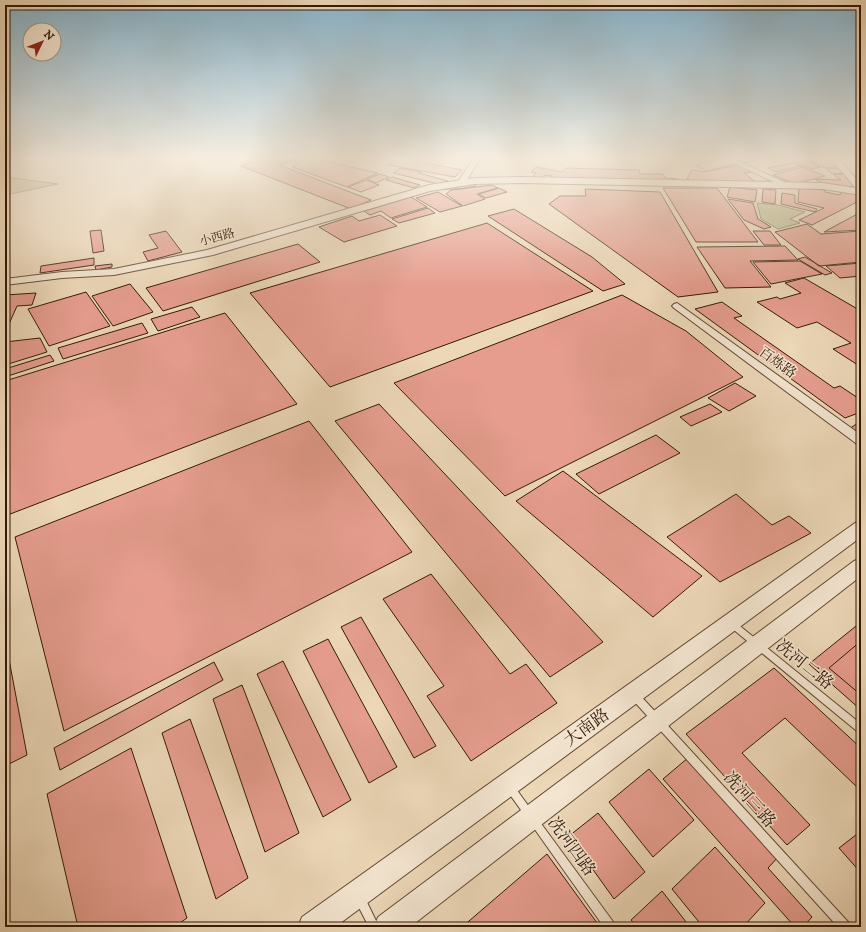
<svg xmlns="http://www.w3.org/2000/svg" width="866" height="932" font-family="'IM FELL DW Pica','Noto Serif SC',serif">
	<style>
		.green { fill: #bbbd8c; stroke: #786c4a }
		.building { fill: #e69d8e; stroke: #341a07 }
		.lines { fill: none; stroke-linecap: round; stroke-linejoin: round }
		.service-casing { stroke: #624933; stroke-width: 2 }
		.minor-casing { stroke: #624933; stroke-width: 2 }
		.tertiary-casing { stroke: #624933; stroke-width: 2 }
		.service { fill: #f3e5d0; fill-rule: evenodd }
		.minor { fill: #f3e5d0; fill-rule: evenodd }
		.tertiary { fill: #f3e5d0; fill-rule: evenodd }
		.labels { text-anchor: middle; stroke-width: 3; stroke-linejoin: round; paint-order: stroke }
		.far-street-label { font-size: 12px; fill: #341a07; stroke: #f3e5d0 }
		.street-label { font-size: 14px; fill: #341a07; stroke: #f3e5d0 }
		.near-street-label { font-size: 17px; fill: #341a07; stroke: #f3e5d0 }
	</style>
	<rect width="100%" height="100%" fill="#ecd7b7"/>
	<filter id="stains"><feTurbulence type="fractalNoise" baseFrequency=".005" numOctaves="4"/><feColorMatrix values="0 0 0 0 .2 0 0 0 0 .09 0 0 0 0 .02 0 0 0 .5 -.17"/></filter>
	<radialGradient id="worn" r=".72"><stop offset=".6" stop-color="#630" stop-opacity="0"/><stop offset="1" stop-color="#630" stop-opacity=".3"/></radialGradient>
	<path class="green" d="M5,177L58,184L5,195Z
		M757,203L778,205L805,212L790,219L800,223L778,229L761,219Z"/>
	<path class="building" d="M265,158H300L279,165L371,200L351,209L241,166Z
		M306,158H310L378,173L347,187L292,167L299,164L294,162Z
		M398,158H420L415,161L462,170L455,177L388,165Z
		M693,158H722L698,162Z
		M731,158H751L757,160L743,163Z
		M803,158L820,167L812,169L791,160Z
		M807,158H831L839,166L824,168Z
		M724,159L736,164L706,171L695,165Z
		M792,163L801,166L776,172L768,168Z
		M739,165L752,172L744,173L757,183L694,182L687,179L692,170L705,172Z
		M536,167L562,172L566,168L639,170L640,174H663L665,178L678,179L680,182L549,179L552,176L545,175L541,179L531,178L536,173L531,172Z
		M803,167L825,176L795,184L773,175Z
		M400,168L421,172L419,173L448,181L438,184L393,173Z
		M837,168L845,173L833,174L826,169Z
		M380,174L389,177L376,183L367,179Z
		M844,174L856,187L825,185L815,179L841,180L834,175Z
		M392,177L420,185L414,188L386,180Z
		M366,180L379,185L361,192L348,187Z
		M471,183L476,186L460,189H444Z
		M492,185L498,188L477,194L485,199L463,206L446,194L451,190Z
		M730,187L757,190L755,202L727,197Z
		M499,188L507,192L486,198L479,194Z
		M663,188H717L758,242H696Z
		M799,188L825,190V192L840,195L842,191L860,194L861,203L857,202L812,225L799,220L824,208L798,202Z
		M585,189L660,192L718,292L678,297L549,204L560,196H586Z
		M763,189L776,190L775,204L762,202Z
		M438,192L462,206L440,212L416,198Z
		M782,193L795,195V203L817,209L815,212L781,204Z
		M411,197L427,207L391,218L381,211L370,215L364,211Z
		M728,199L753,203L758,219L771,227L764,229L744,220Z
		M428,208L435,213L399,223L392,219Z
		M514,209L592,257L625,284L603,291L488,216Z
		M861,212V230L824,232Z
		M380,215L397,226L344,242L319,227L352,216L359,221Z
		M487,223L593,291L330,387L250,293Z
		M807,224L821,234L861,231V262L819,266L775,232Z
		M101,230L104,251L93,253L90,231Z
		M166,231L182,252L148,261L143,252L158,248L149,235Z
		M753,231H770L781,245H764Z
		M298,244L320,262L163,311L146,288Z
		M785,246L798,260L750,261L771,287L725,288L697,247Z
		M805,257L832,273L825,275L798,259Z
		M94,258V265L40,273L41,266Z
		M800,261L822,274L771,284L753,262Z
		M861,263V276L840,278L826,266Z
		M112,264V267L96,270L95,266Z
		M804,278L861,311V367L833,349L851,343L817,322L797,328L757,302L777,297L780,299L801,293L785,283Z
		M130,284L153,312L113,326L92,296Z
		M86,292L110,326L49,346L28,309Z
		M36,293L32,305L17,306L5,333V295Z
		M622,295L686,331L743,377L505,496L394,383Z
		M722,302L742,316L734,318L834,388L840,386L861,400V412L845,418L695,309Z
		M192,307L200,317L158,331L151,319Z
		M225,313L297,404L5,516V381Z
		M142,323L148,333L63,359L58,348Z
		M40,338L47,352L5,365V342Z
		M50,355L54,361L5,377V369Z
		M735,383L756,396L729,411L708,398Z
		M379,404L603,642L550,677L335,421Z
		M710,404L722,412L691,426L680,417Z
		M309,421L412,552L64,731L15,537Z
		M861,421V436L849,429Z
		M656,435L680,453L599,494L576,474Z
		M563,471L702,576L653,617L516,501Z
		M736,494L772,525L789,516L811,533L720,582L667,537Z
		M431,574L510,674L526,664L557,703L471,761L427,696L444,686L383,599Z
		M361,617L436,746L414,758L341,627Z
		M861,622V710L809,664Z
		M5,638L27,755L5,766Z
		M328,639L397,767L369,783L303,651Z
		M861,641V695L829,668Z
		M283,661L351,800L323,817L257,674Z
		M214,662L223,680L60,770L54,748Z
		M774,668L861,748V787L859,789L785,718L742,753L810,825L787,845L686,734Z
		M242,685L299,833L265,852L213,699Z
		M190,719L248,878L216,899L162,733Z
		M131,748L187,918L174,927H78L47,794Z
		M689,757L780,855L768,868L812,917L803,927H795L663,779Z
		M649,769L694,820L653,857L609,802Z
		M598,813L645,872L614,899L569,836Z
		M861,831V873L839,848Z
		M715,847L765,903L743,927H703L672,889Z
		M547,854L600,927H462Z
		M662,891L690,927H637L631,920Z"/>
	<g class="lines">
		<g class="service-casing">
			<path id="service" d="M732,621L735,622L861,724V733L858,732L729,626L728,624L729,622Z
				M635,692L638,693L849,923L850,927H838L632,699L631,696L632,693Z
				M511,785L514,786L532,811L534,814L532,817L534,816L537,818L614,923L615,927H604L531,824L529,821L531,818L529,819L526,817L508,792L507,789L508,786Z
				M360,895L364,896L379,927H369L355,900L356,896Z"/>
		</g>
		<g class="minor-casing">
			<path id="minor" d="M474,158H480L464,185H458L457,183Z
				M723,158H731L791,185L784,187Z
				M831,158H837L861,184V191H858Z
				M677,303L861,435V445L857,444L674,308L672,306L674,304Z"/>
		</g>
		<g class="tertiary-casing">
			<path id="tertiary" d="M521,177L823,183L861,189V195L823,189L521,183L474,184L430,191L213,255L114,275L62,278L5,285V279L62,272L114,269L207,250L429,185L474,178Z
				M861,521V537L335,927H298L302,917L855,523Z
				M861,558V576L410,927H374L378,917L854,561Z"/>
		</g>
		<use href="#service" class="service"/>
		<use href="#minor" class="minor"/>
		<use href="#tertiary" class="tertiary"/>
	</g>
	<linearGradient id="sky" x2="0" y2="1"><stop stop-color="#88b6cf"/><stop offset="0.55" stop-color="#f6eddf"/><stop offset="1" stop-color="#f6eddf" stop-opacity="0"/></linearGradient>
	<rect width="866" height="288" fill="url(#sky)"/>
	<g class="labels">
		<g class="far-street-label">
			<text transform="translate(217 237) rotate(-15)" y="4">小西路</text>
		</g>
		<g class="street-label">
			<text transform="translate(778 362) rotate(36)" y="5">百炼路</text>
		</g>
		<g class="near-street-label">
			<text transform="translate(805 664) rotate(39)" y="6">冼河二路</text>
			<text transform="translate(586 727) rotate(-36)" y="6">大南路</text>
			<text transform="translate(750 799) rotate(48)" y="6">冼河三路</text>
			<text transform="translate(572 846) rotate(54)" y="6">冼河四路</text>
		</g>
	</g>
	<rect width="866" height="932" fill="none" stroke="#ecd7b7" stroke-width="20"/>
	<rect x="6" y="6" width="854" height="920" fill="none" stroke="#341a07" stroke-width="2"/>
	<rect x="10" y="10" width="846" height="912" fill="none" stroke="#341a07"/>
	<g transform="translate(42 42) rotate(47)"><circle r="19" fill="#f3e5d0" stroke="#a79480"/>
	<path d="M0-3L7 15L0 10L-7 15Z" fill="#8f2418"/>
	<text y="-6" font-size="11" font-weight="bold" text-anchor="middle" fill="#341a07">N</text>
	</g>
	<rect width="100%" height="100%" filter="url(#stains)"/>
	<rect width="100%" height="100%" fill="url(#worn)"/>
</svg>
